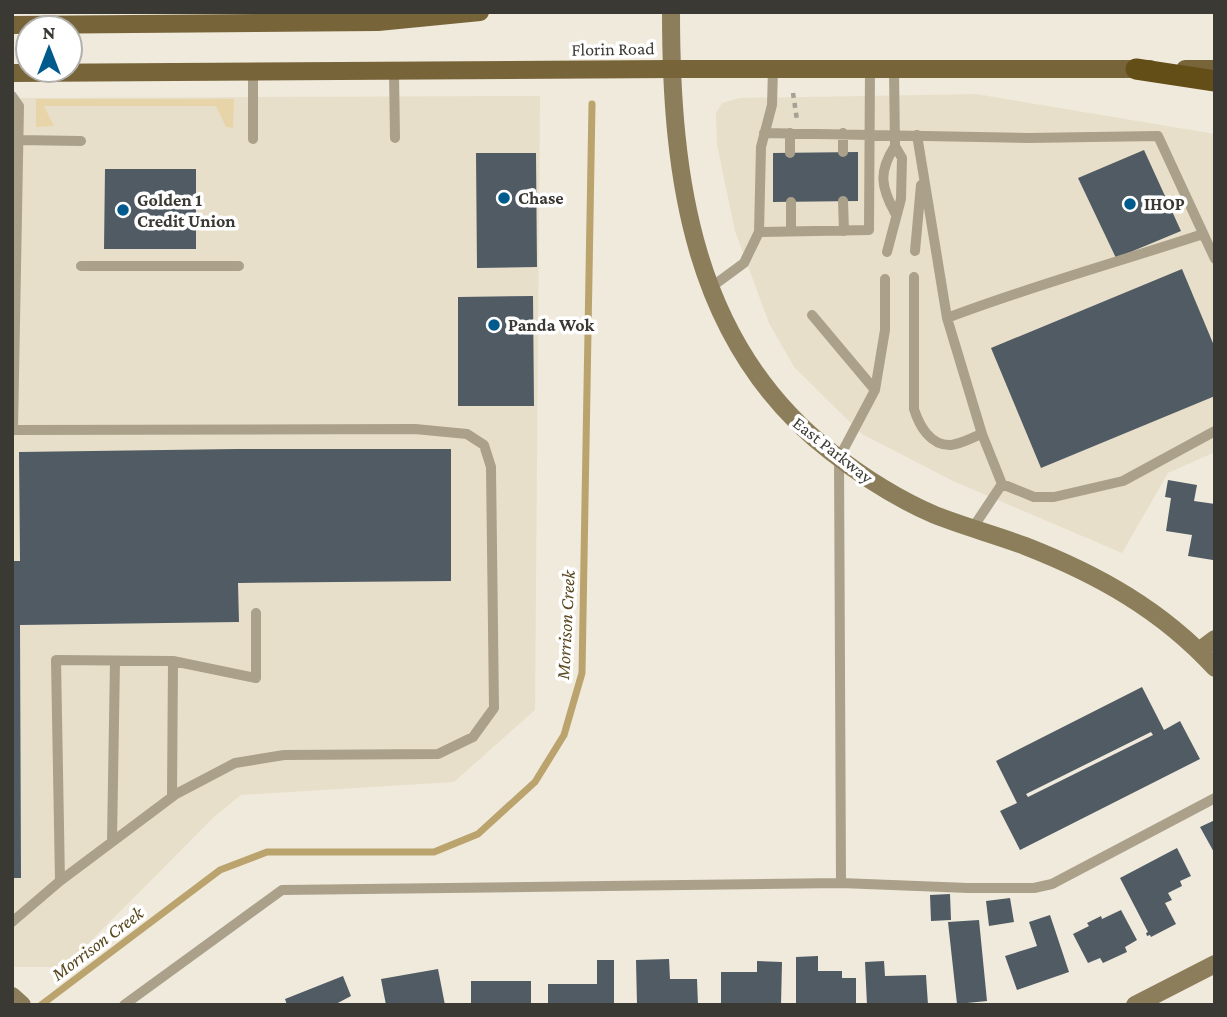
<svg xmlns="http://www.w3.org/2000/svg" width="1227" height="1017" font-family="'Crimson Pro',serif">
	<style>
		.built { fill: #e8dfca }
		.green { fill: #e7d5a9 }
		.lines { fill: none; stroke-linecap: round; stroke-linejoin: round }
		.stream { stroke: #baa36d; stroke-width: 7 }
		.building { fill: #505b64; fill-rule: evenodd }
		.path { stroke: #a5a196; stroke-width: 4.5; stroke-dasharray: 5 5; stroke-linecap: butt }
		.lane { stroke: #aba18a; stroke-width: 10 }
		.secondary { stroke: #8d7e5b; stroke-width: 18 }
		.primary { stroke: #776439; stroke-width: 18 }
		.highway { stroke: #644e17; stroke-width: 21 }
		.poi-dot { fill: #005b8c; stroke: #fff; stroke-width: 2.5 }
		.labels { text-anchor: middle; stroke-width: 7; stroke-linejoin: round; paint-order: stroke }
		.street-label { font-size: 18px; fill: #3b3933; stroke: #fff }
		.poi-label { font-size: 18px; font-weight: bold; fill: #3b3933; stroke: #fff; text-anchor: start }
		.water-label { font-size: 19px; font-style: italic; fill: #58471c; stroke: #fff }
	</style>
	<rect width="100%" height="100%" fill="#f0eadc"/>
	<path class="built" d="M976,94L1215,134V452L1168,473L1122,553L953,481L862,434L794,367L769,323L735,231L717,145L716,113L722,103L740,98Z
		M540,96L535,710L454,782L241,795L215,816L65,967H12V98Z"/>
	<path class="green" d="M36,99H234L233,128L226,127L216,106H44L54,126L36,127Z"/>
	<g class="lines">
		<path class="stream" d="M41,1005L220,870L267,852H434L478,834L535,782L564,735L582,673L592,104"/>
	</g>
	<path class="building" d="M1144,150L1181,231L1116,258L1078,178Z
		M858,152V201L773,202V153Z
		M476,153H536L537,267L477,268Z
		M105,169H196V249H104Z
		M1182,269L1215,348V396L1041,468L991,348Z
		M533,296L534,406H458V297Z
		M237,449H451V581L238,583L239,622L20,625L21,878H12V561H20L19,452Z
		M1168,480L1197,485L1194,501L1215,504L1213,560L1188,556L1192,535L1166,531L1171,498L1165,497Z
		M1142,687L1164,730L1180,721L1200,759L1020,850L1000,811L1017,803L996,761ZM1151,732L1153,735L1028,797L1026,794Z
		M1215,820V854L1200,827Z
		M1177,848L1191,876L1180,881L1182,886L1168,893L1172,900L1165,903L1176,924L1151,937L1150,935L1147,936L1146,933L1148,932L1120,878Z
		M950,894L951,920L931,921L930,895Z
		M1010,898L1014,922L989,926L986,901Z
		M1121,910L1137,940L1125,947L1127,952L1103,963L1100,958L1088,963L1073,934L1089,926L1087,923L1101,916L1102,919Z
		M1050,915L1069,972L1017,990L1005,956L1037,946L1029,922Z
		M979,920L987,1001L957,1004L948,922Z
		M818,956V971H842V978H856V1005H796V957Z
		M669,959L670,979H697L698,1005H637L636,960Z
		M597,960H614V1005H548V984H597Z
		M757,961L782,962L781,1005H721V972H757Z
		M884,961L885,976L926,975L928,1005H867L865,962Z
		M438,969L445,1005H386L381,979Z
		M343,976L351,996L334,1005H287L285,999Z
		M471,981H531V1005H471Z"/>
	<g class="lines">
		<path class="path" d="M793,93L797,120"/>
		<path class="lane" d="M394,72L395,138
			M253,73V139
			M12,96L19,106L13,430
			M764,133L1028,138L1158,136L1215,259
			M843,133V152
			M917,135L947,318L982,434L1002,484L1034,497H1054L1123,481L1215,431
			M18,140L81,141
			M895,146C878,172 881,187 895,213
			M790,153V133
			M843,201L844,231
			M791,231V202
			M759,232L869,230L870,69
			M915,251L921,185
			M887,252L901,199L902,158L895,146L894,70
			M81,266H239
			M914,277V409C919,425 930,446 951,445C961,444 973,437 982,434
			M885,279V330L875,390L839,458L841,883L968,888H1034L1052,884L1215,798
			M710,288L744,263L759,232L761,147L772,105L773,69
			M812,315L875,390
			M947,318C1031,286 1118,262 1203,234
			M12,430L415,429L467,434L484,445L491,467L494,708L473,737L438,754L284,755L235,763L176,794L60,881L12,922
			M972,529L1002,484
			M172,797L173,661
			M112,841L115,661
			M60,881L56,660L173,661L256,678V613
			M124,1005L282,890L841,883"/>
		<path class="secondary" d="M671,12C671,177 692,344 831,452C863,477 898,499 935,515C965,527 996,535 1025,546C1097,574 1162,610 1215,668
			M1199,651L1215,639
			M12,996L22,1005
			M1135,1005L1215,964"/>
		<path class="primary" d="M12,25L378,22L480,12
			M1185,69H1215
			M12,73L671,69H1150"/>
		<path class="highway" d="M1136,69L1215,81"/>
	</g>
	<g class="poi-dot">
		<circle cx="504" cy="198" r="7"/>
		<circle cx="1130" cy="204" r="7"/>
		<circle cx="123" cy="210" r="7"/>
		<circle cx="494" cy="325" r="7"/>
	</g>
	<g class="labels">
		<g class="street-label">
			<text transform="translate(613 49) rotate(-1)" y="6">Florin Road</text>
			<text transform="translate(833 450) rotate(38)" y="6">East Parkway</text>
		</g>
		<g class="poi-label">
			<text x="518" y="204">Chase</text>
			<text x="137" y="206">Golden 1<tspan x="137" dy="21">Credit Union</tspan></text>
			<text x="1144" y="210">IHOP</text>
			<text x="508" y="331">Panda Wok</text>
		</g>
		<g class="water-label">
			<text transform="translate(565 625) rotate(-87)" y="7">Morrison Creek</text>
			<text transform="translate(97 943) rotate(-37)" y="7">Morrison Creek</text>
		</g>
	</g>
	<rect width="1227" height="1017" fill="none" stroke="#3b3933" stroke-width="28"/>
	<g transform="translate(49 49)"><circle r="33" fill="#ffffff" stroke="#b1b0ad" stroke-width="2"/>
	<path d="M0-5L12 26L0 18L-12 26Z" fill="#005b8c"/>
	<text y="-10" font-size="19" font-weight="bold" text-anchor="middle" fill="#3b3933">N</text>
	</g>
</svg>
